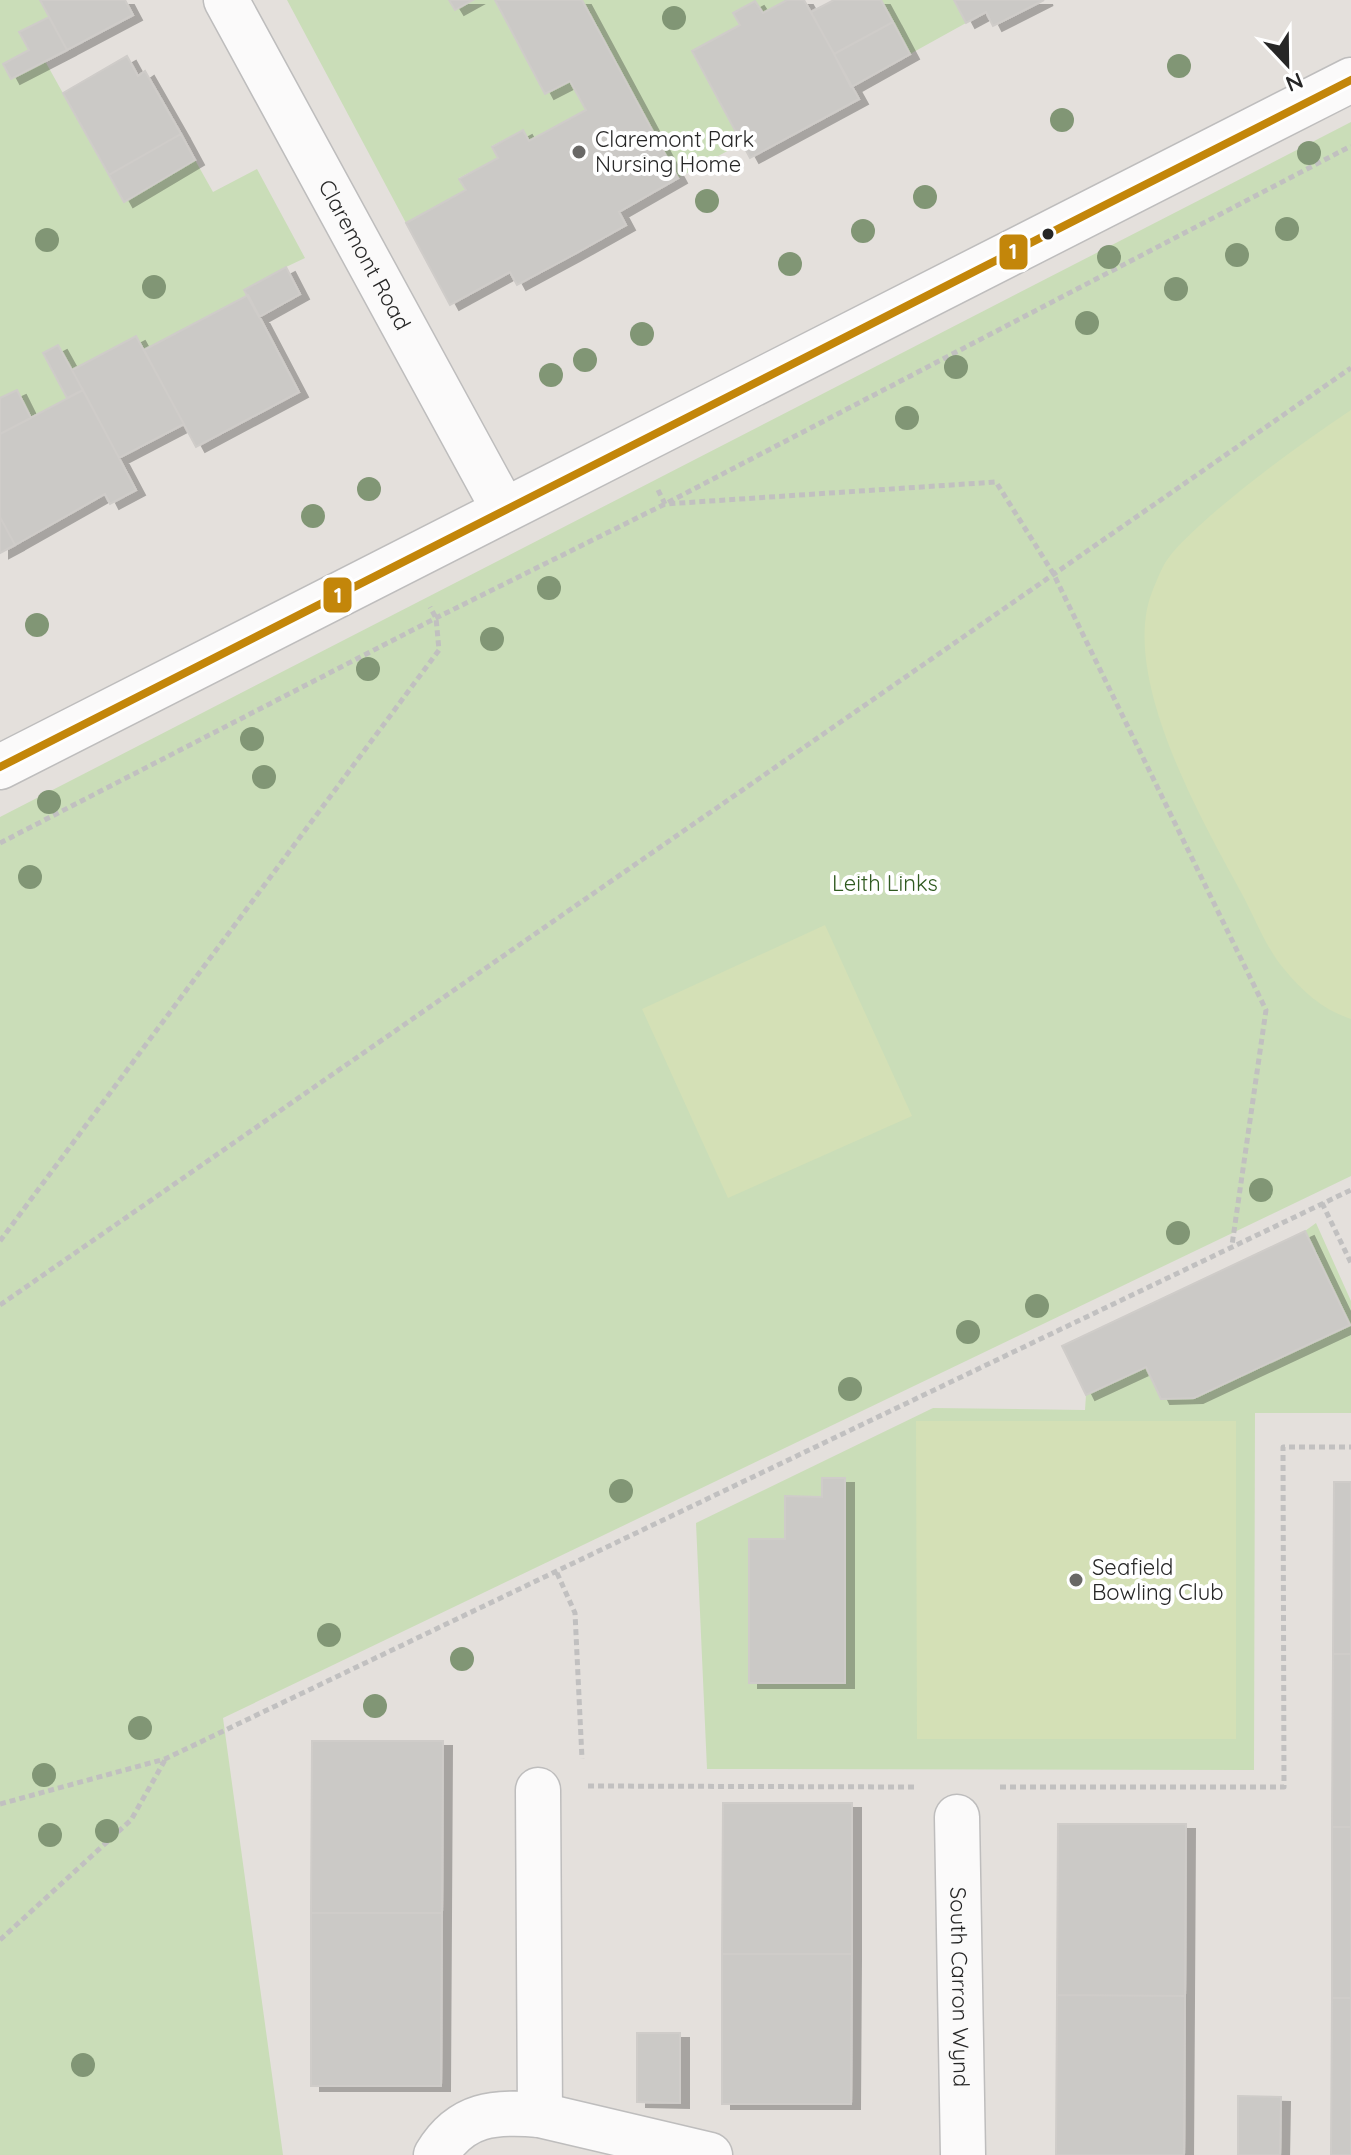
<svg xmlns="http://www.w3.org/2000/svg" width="1351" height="2155" font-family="Quicksand,sans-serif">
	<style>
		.green { fill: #caddb8 }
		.pitch { fill: #d4e0b6 }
		.building { fill: #cbc9c6; stroke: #cfccc9; stroke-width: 2; filter: url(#shadow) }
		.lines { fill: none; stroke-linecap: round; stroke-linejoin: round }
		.street-casing { stroke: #bebdbd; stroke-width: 47 }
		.secondary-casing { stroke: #bebdbd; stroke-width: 47 }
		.path { stroke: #c1c0c0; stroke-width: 5; stroke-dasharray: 6 4; stroke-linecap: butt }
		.street { stroke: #fbfafa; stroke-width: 44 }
		.secondary { stroke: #fbfafa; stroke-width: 44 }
		.bus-1-casing { stroke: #fff; stroke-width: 14 }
		.bus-1 { stroke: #c3860a; stroke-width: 8 }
		.tree { fill: #819675 }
		.poi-dot { fill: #696866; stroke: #fff; stroke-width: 3 }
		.bus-dot { fill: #272727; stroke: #fff; stroke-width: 3 }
		.labels { text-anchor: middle; stroke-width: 8; stroke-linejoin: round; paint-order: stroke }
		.poi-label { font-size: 22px; fill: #272727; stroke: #fff; text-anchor: start }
		.street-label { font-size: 22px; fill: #272727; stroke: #fff }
		.park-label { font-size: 22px; fill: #305a20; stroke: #fff }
		.line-badge { stroke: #fff; stroke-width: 3 }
		.badge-label { font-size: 22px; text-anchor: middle; font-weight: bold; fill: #fff }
	</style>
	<defs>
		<filter id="shadow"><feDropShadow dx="9" dy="5" stdDeviation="0" flood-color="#0004"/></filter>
	</defs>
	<rect width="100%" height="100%" fill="#e4e0dc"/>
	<path class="green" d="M0,0H40L49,17L20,32L29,50L3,64L11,79L45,61L123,201L195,160L213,192L257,169L305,258L286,267L248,295L144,350L136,336L72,370L58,345L44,353L67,398L31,418L17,390L0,398Z
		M287,0H449L455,10L473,0H495L545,93L570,81L586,110L529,141L523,130L492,146L498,158L459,178L466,190L406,223Z
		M582,0H787L763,13L755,1L734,13L740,25L692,51L742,143L678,178Z
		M881,0H954L966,23L910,54Z
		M1351,122V1176L223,1718L283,2155H0V817Z
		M1316,1223L1351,1301V1413H1255L1254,1770L707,1769L696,1523L933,1408L1085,1410L1086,1395L1146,1367L1161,1399L1194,1398L1349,1325L1305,1231Z"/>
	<path class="pitch" d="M1351,410V1019C1323,1010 1302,991 1284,969C1266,948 1255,918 1242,894C1202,820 1116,672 1154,587C1158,578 1162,567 1167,560C1178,544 1196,529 1210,516C1255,477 1302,443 1351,410Z
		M825,925L912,1116L728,1198L642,1009Z
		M916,1421H1236V1739H917Z"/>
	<path class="building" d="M40,0H125L133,15L67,50Z
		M449,0H473L455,10Z
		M495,0H582L678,178L619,212L626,225L571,256L517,285L510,272L450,305L406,223L466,190L459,179L498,158L492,147L523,130L529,141L586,110L570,81L545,94Z
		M787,0H804L859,99L750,158L692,51L740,25L733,13L755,1L763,13Z
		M834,0H881L893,22L834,54L811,12Z
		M954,0H1044L993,26L986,12L966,23Z
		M49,17L67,50L11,79L3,64L29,50L19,32Z
		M893,22L910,54L851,87L834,54Z
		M127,56L138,76L145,71L181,134L109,175L63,93Z
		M181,134L195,160L124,202L109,175Z
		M286,267L300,294L259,317L244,290Z
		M248,295L299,392L196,447L144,350Z
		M136,336L184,424L119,458L72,370Z
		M58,345L83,390L67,398L43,353Z
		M17,390L31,418L0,434V398Z
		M83,390L136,490L110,504L105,494L15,545L0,517V434Z
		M0,517L15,545L0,553Z
		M1305,1231L1350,1325L1194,1398L1161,1399L1146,1367L1086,1395L1062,1346Z
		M822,1478H845V1683H749V1539H785V1496L822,1497Z
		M1334,1482H1351V1654H1333Z
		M1333,1654H1351V1827H1332Z
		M312,1741H443L442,1913H311Z
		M723,1803H852V1954H722Z
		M1058,1824H1186L1185,1996L1057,1995Z
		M1332,1827H1351V1998H1332Z
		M311,1913H442L441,2086H311Z
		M722,1954H852L851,2104H722Z
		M1057,1995L1185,1996L1184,2155H1056Z
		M1332,1998H1351V2155H1331Z
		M637,2033H680V2103L637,2102Z
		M1238,2096L1281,2097L1280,2155H1238Z"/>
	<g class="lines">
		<g class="street-casing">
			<g id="street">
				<path id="s1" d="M226,0L504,510"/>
				<path d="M538,1790L540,2115"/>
				<path id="s2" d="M957,1817L963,2155"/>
				<path d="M436,2155C461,2113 495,2111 540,2115L710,2155"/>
			</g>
		</g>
		<g class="secondary-casing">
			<path id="secondary" d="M0,767L1351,80"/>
		</g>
		<path class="path" d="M658,490L665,504L996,482L1053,573L1266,1010L1232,1245
			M0,843L436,618L665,504L1351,146
			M1322,1203L1351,1263
			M0,1241L439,650L436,618L430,607
			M0,1305L1351,368
			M557,1573L575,1613L582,1759
			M588,1786L914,1787
			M1000,1787H1284L1283,1447H1351
			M0,1804L165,1759L1351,1190
			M0,1940L131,1820L165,1760"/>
		<use href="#street" class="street"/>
		<use href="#secondary" class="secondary"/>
		<g class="bus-1-casing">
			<path id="bus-1" d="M0,767L1351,80"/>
		</g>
		<use href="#bus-1" class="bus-1"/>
	</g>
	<g class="tree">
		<circle cx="674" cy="18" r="12"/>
		<circle cx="1179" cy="66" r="12"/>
		<circle cx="1062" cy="120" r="12"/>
		<circle cx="1309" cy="153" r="12"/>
		<circle cx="925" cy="197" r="12"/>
		<circle cx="707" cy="201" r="12"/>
		<circle cx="1287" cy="229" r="12"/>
		<circle cx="863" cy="231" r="12"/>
		<circle cx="47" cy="240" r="12"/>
		<circle cx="1237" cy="255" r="12"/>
		<circle cx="1109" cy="257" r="12"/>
		<circle cx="790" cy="264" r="12"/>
		<circle cx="154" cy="287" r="12"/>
		<circle cx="1176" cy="289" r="12"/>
		<circle cx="1087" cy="323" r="12"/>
		<circle cx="642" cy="334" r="12"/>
		<circle cx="585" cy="360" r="12"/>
		<circle cx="956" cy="367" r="12"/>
		<circle cx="551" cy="375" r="12"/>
		<circle cx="907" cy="418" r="12"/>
		<circle cx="369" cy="489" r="12"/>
		<circle cx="313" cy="516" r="12"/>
		<circle cx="549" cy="588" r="12"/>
		<circle cx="37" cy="625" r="12"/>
		<circle cx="492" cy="639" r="12"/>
		<circle cx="368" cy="669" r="12"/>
		<circle cx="252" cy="739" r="12"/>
		<circle cx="264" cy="777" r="12"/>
		<circle cx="49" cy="802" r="12"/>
		<circle cx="30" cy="877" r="12"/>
		<circle cx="1261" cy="1190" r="12"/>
		<circle cx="1178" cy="1233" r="12"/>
		<circle cx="1037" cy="1306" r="12"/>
		<circle cx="968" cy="1332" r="12"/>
		<circle cx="850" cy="1389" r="12"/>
		<circle cx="621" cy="1491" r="12"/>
		<circle cx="329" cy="1635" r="12"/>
		<circle cx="462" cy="1659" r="12"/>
		<circle cx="375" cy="1706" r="12"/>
		<circle cx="140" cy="1728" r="12"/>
		<circle cx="44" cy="1775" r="12"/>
		<circle cx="107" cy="1831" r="12"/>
		<circle cx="50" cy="1835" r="12"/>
		<circle cx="83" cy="2065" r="12"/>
	</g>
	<g class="poi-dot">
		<circle cx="579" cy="152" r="8"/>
		<circle cx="1076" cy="1580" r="8"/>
	</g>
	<circle class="bus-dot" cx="1048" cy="234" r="7"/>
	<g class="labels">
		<g class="poi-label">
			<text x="595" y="147">Claremont Park<tspan x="595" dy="25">Nursing Home</tspan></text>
			<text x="1092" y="1575">Seafield<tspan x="1092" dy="25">Bowling Club</tspan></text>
		</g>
		<g class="street-label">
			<text dy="8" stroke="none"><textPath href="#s1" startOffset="290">Claremont Road</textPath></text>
			<text dy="8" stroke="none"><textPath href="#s2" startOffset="170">South Carron Wynd</textPath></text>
		</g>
		<g class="park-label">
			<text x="885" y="891">Leith Links</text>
		</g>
	</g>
	<g class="line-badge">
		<rect x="998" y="233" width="31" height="38" rx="8" fill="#c3860a"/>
		<rect x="322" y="576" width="31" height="38" rx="8" fill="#c3860a"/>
	</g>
	<g class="badge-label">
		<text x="1013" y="259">1</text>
		<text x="338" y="603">1</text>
	</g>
	<g transform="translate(1287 64) rotate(158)" stroke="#ffffff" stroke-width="6" paint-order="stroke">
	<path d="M0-6L14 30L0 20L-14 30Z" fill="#272727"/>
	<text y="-12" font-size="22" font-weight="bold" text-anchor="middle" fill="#272727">N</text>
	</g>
</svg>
